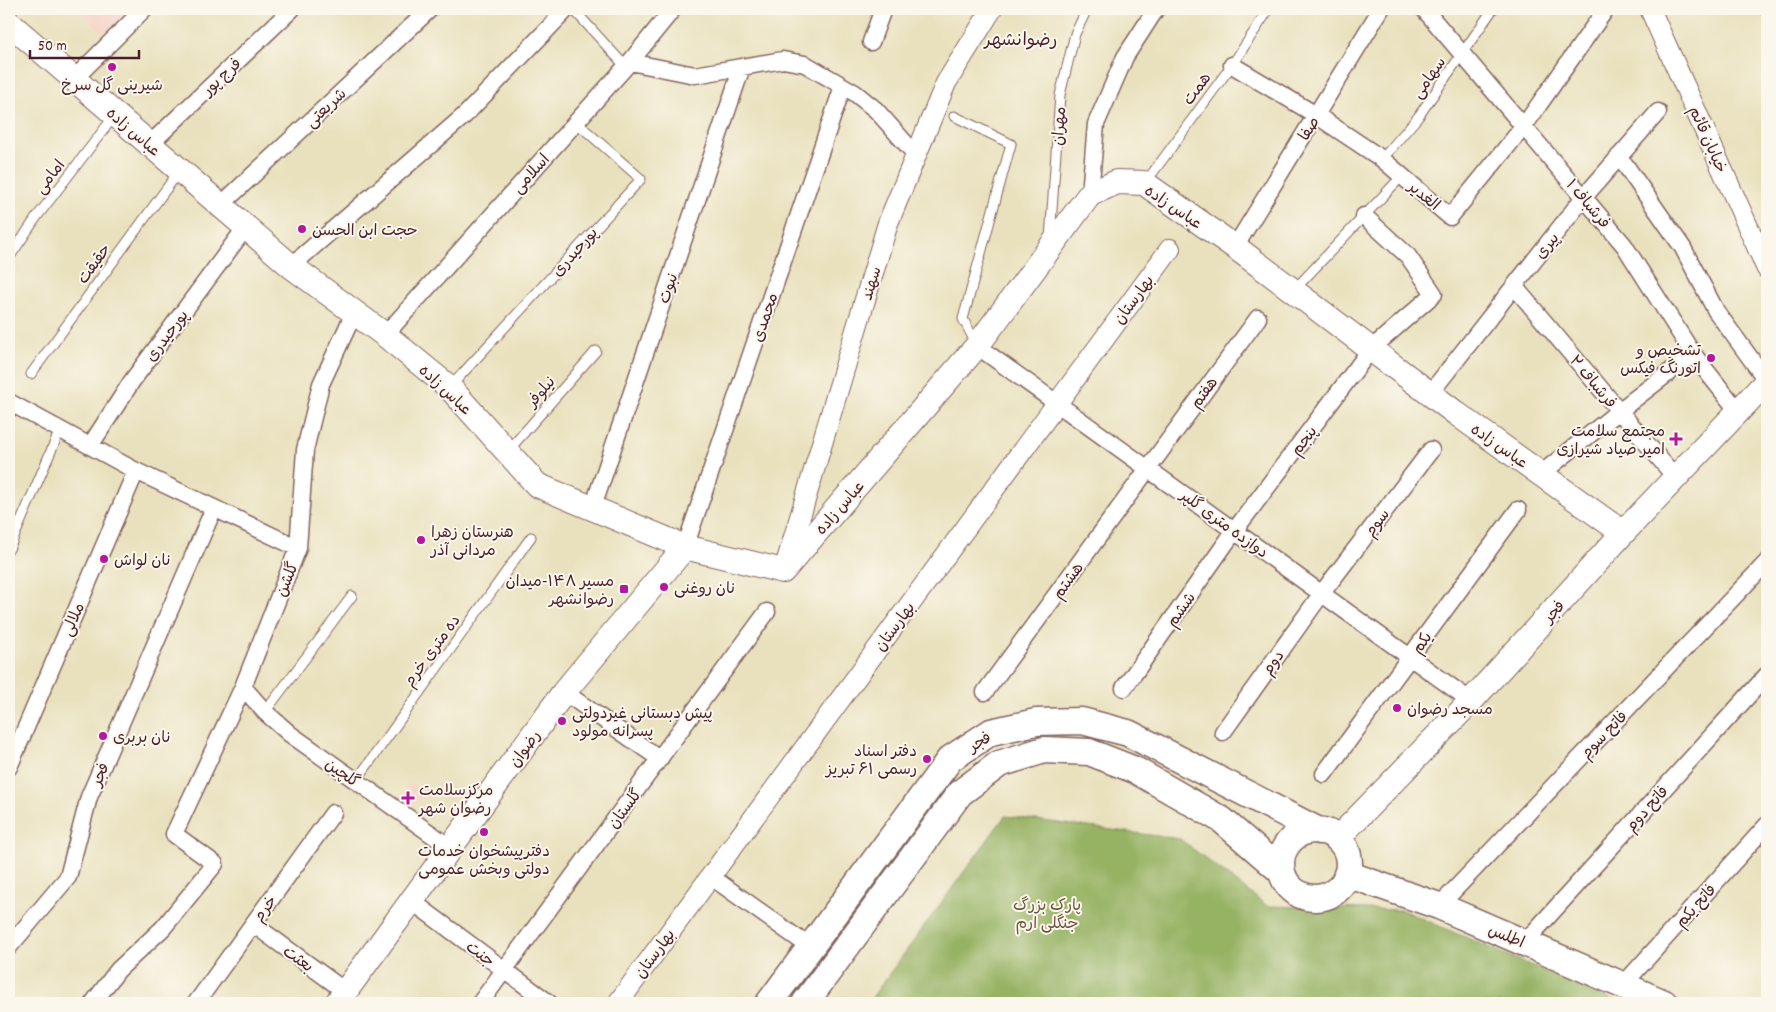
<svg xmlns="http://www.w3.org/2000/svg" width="1776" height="1012" font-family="Dekko,'Playpen Sans Arabic',sans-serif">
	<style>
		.built { fill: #f6d1c5 }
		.forest { fill: #96b264; stroke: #706848 }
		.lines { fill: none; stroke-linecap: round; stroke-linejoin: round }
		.service-casing { stroke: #82635e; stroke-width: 11 }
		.minor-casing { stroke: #82635e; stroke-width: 19 }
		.tertiary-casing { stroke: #82635e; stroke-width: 22 }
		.secondary-casing { stroke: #82635e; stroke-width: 26 }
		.primary-casing { stroke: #82635e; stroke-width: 29 }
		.service { stroke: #fff; stroke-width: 9 }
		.minor { stroke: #fff; stroke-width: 16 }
		.tertiary { stroke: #fff; stroke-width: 20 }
		.secondary { stroke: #fff; stroke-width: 24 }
		.primary { stroke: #fff; stroke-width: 26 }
		.poi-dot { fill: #b5179e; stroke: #fbf7ec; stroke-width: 2 }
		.labels { text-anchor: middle; stroke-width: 4; stroke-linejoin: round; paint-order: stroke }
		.street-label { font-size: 16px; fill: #4a1f2b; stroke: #fbf7ec }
		.poi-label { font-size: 16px; fill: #4a1f2b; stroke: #fbf7ec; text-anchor: start }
		.park-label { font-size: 16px; fill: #6d5440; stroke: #fbf7ec }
		.neighbourhood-label { font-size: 18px; fill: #4a1f2b; stroke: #fbf7ec }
	</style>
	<rect width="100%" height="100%" fill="#fbf7ec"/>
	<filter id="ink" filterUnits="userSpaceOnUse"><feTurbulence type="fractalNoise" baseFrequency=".02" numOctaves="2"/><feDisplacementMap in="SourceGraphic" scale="10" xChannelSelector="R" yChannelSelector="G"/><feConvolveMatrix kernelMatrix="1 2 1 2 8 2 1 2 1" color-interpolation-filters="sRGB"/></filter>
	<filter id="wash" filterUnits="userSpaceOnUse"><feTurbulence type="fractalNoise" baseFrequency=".0096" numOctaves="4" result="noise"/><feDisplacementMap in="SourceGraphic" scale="20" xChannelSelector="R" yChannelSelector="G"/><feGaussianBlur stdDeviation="1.12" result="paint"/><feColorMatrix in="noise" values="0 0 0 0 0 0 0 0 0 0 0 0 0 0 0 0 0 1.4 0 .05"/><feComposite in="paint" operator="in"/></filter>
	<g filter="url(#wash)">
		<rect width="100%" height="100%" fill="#e9e1be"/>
		<path class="built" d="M79,9H136L108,38Z
			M410,783L423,792L407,815L394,805Z"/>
		<path class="forest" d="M1005,816L1180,839L1267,906L1402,910L1619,1003H868Z"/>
	</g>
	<g filter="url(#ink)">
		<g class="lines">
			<g class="service-casing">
				<path id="service" d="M573,9L626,67
					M954,116L1011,144L963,319L976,343
					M1382,159L1418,117L1493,9
					M1146,182L1232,65L1269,9
					M1050,239L1060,95L1075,34L1087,9
					M9,258L36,218L115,115
					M1293,291L1402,176
					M31,374L180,170
					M451,386L641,179L576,122
					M507,452L596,351
					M9,549L60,430
					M265,712L352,596
					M356,781L531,537"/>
			</g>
			<g class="minor-casing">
				<path id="minor" d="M1424,9L1624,245L1693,354L1738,411
					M871,42L883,9
					M630,62L695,75L783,60L805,64L855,93L876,110L916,155
					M1232,65L1316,115L1382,159L1450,217L1524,126L1606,9
					M74,79L144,9
					M150,144L292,9
					M1619,156L1683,248L1716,311L1767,381
					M1090,194L1096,124L1125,57L1156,9
					M221,205L430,9
					M1235,247L1381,9
					M291,266L465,115L567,9
					M1514,286L1675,477
					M385,335L630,62L673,9
					M977,346L1471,701
					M1439,382L1584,197L1658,112
					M9,402L136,471L298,548
					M90,446L132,381L246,227
					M1541,474L1619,411L1693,354
					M592,510L742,67
					M685,547L843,86
					M243,687L265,712L290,734L451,848
					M1124,688L1235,530L1371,349L1434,294L1408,256L1364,216
					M564,692L660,759
					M985,692L1258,318
					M1223,732L1322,593L1431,450
					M9,767L136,471
					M1324,774L1518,510
					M710,876L810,947
					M413,902L549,1003
					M1439,906L1767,562
					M253,924L346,992
					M1525,942L1767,675
					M9,947L68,877L89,797L214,508
					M1623,985L1767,825
					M93,1003L118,970L163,928L215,864L174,834L243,687L298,548L305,450L321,384L354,313
					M196,1003L333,813
					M480,1003L767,612"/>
			</g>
			<g class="tertiary-casing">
				<path id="tertiary" d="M1650,9L1767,269
					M785,567L888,223L946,83L992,9
					M618,1003L1170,249"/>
			</g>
			<g class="secondary-casing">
				<path id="secondary" d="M9,23L291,266L385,335L450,388L537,485L685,547L783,571L977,346L1090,194L1117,182L1144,183L1235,247L1457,414L1623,533
					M1337,839L1471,701L1623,533L1767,381
					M337,1003L564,692L685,547"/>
			</g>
			<g class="primary-casing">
				<path id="primary" d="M1281 864a34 34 0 1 1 68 0a34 34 0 1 1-68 0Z
					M1347,874L1439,906L1664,1003
					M769,1003L950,759L991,732L1036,722L1082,721L1128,733L1319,831
					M805,1003L960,793L999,764L1044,750L1089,752L1135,770L1222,820L1282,872"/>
			</g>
			<use href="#service" class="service"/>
			<use href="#minor" class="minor"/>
			<use href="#tertiary" class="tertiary"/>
			<use href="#secondary" class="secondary"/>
			<use href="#primary" class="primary"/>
		</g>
	</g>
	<g class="poi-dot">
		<circle cx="112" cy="67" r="5"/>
		<circle cx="302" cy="229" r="5"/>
		<circle cx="1711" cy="358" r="5"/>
		<path d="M1673.5 431.5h5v5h5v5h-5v5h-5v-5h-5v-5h5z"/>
		<circle cx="421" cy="540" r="5"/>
		<circle cx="104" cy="559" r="5"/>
		<circle cx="664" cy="587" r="5"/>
		<rect x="619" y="584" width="10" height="10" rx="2.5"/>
		<circle cx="1397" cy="708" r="5"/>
		<circle cx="562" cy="721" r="5"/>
		<circle cx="103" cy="736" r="5"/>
		<circle cx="927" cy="759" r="5"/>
		<path d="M405.5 790.5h5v5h5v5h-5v5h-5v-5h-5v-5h5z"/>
		<circle cx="484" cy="832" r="5"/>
	</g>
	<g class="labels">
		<g class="street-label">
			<text transform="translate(221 76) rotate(-43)" y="6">فرج پور</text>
			<text transform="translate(1428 77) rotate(-55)" y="6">سهامی</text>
			<text transform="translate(1196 88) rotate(-54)" y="6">همت</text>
			<text transform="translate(325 107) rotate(-43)" y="6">شریعتی</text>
			<text transform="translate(1058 126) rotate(-86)" y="6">مهران</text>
			<text transform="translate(1308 128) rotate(-58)" y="6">صفا</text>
			<text transform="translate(134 131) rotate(41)" y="6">عباس زاده</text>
			<text transform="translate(1709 139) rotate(66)" y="6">خیابان قائم</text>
			<text transform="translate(530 173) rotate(-48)" y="6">اسلامی</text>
			<text transform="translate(49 176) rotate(-52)" y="6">امامی</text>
			<text transform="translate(1425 195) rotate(40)" y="6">الغدیر</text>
			<text transform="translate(1589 203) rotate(50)" y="6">فرشباف ۱</text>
			<text transform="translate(1174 206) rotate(34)" y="6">عباس زاده</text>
			<text transform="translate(1546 245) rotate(-51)" y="6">پیری</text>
			<text transform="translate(574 251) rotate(-48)" y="6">پورحیدری</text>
			<text transform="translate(93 263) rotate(-54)" y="6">حقیقت</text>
			<text transform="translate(870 283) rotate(-73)" y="6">سهند</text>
			<text transform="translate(667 288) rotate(-71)" y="6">نبوت</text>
			<text transform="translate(1133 299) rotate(-54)" y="6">بهارستان</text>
			<text transform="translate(764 317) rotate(-71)" y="6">محمدی</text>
			<text transform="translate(166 335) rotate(-53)" y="6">پورحیدری</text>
			<text transform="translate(1594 381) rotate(50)" y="6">فرشباف ۲</text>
			<text transform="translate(446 389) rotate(43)" y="6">عباس زاده</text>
			<text transform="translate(540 391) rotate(-49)" y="6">نیلوفر</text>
			<text transform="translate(1203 392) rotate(-54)" y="6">هفتم</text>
			<text transform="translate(1303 440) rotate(-53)" y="6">پنجم</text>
			<text transform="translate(1500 445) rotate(35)" y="6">عباس زاده</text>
			<text transform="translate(839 507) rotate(-49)" y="6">عباس زاده</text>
			<text transform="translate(1376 522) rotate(-53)" y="6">سوم</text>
			<text transform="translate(1225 523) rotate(36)" y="6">دوازده متری گلپر</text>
			<text transform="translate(286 579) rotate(-68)" y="6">گلشن</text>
			<text transform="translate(1067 580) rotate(-54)" y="6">هشتم</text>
			<text transform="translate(1180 609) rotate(-55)" y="6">ششم</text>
			<text transform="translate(1553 611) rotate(-48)" y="6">فجر</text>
			<text transform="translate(72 619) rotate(-67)" y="6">ملالی</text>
			<text transform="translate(894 626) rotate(-54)" y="6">بهارستان</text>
			<text transform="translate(1421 642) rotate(-54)" y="6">یکم</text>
			<text transform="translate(431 650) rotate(-54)" y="6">ده متری خرم</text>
			<text transform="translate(1272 662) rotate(-55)" y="6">دوم</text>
			<text transform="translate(1603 734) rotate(-46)" y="6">فاتح سوم</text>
			<text transform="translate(979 741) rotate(-31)" y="6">فجر</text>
			<text transform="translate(524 748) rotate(-54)" y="6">رضوان</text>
			<text transform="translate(343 772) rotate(35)" y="6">گلچین</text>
			<text transform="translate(99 774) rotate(-67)" y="6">فجر</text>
			<text transform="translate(624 808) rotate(-53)" y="6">گلستان</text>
			<text transform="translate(1646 808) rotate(-48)" y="6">فاتح دوم</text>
			<text transform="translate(1695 905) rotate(-48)" y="6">فاتح یکم</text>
			<text transform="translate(264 908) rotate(-54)" y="6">خرم</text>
			<text transform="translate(1507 935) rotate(23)" y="6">اطلس</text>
			<text transform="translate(481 953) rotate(37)" y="6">جنت</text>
			<text transform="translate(654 953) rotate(-54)" y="6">بهارستان</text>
			<text transform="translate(299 958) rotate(36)" y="6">بعثت</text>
		</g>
		<g class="poi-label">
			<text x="112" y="90" text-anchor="middle">شیرینی گل سرخ</text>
			<text x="312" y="235">حجت ابن الحسن</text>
			<text x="1701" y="355" text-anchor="end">تشخیص و<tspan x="1701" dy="18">اتورنگ فیکس</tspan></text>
			<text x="1665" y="436" text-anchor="end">مجتمع سلامت<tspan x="1665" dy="18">امیر صیاد شیرازی</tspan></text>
			<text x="431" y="537">هنرستان زهرا<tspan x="431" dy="18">مردانی آذر</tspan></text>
			<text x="114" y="565">نان لواش</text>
			<text x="614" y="586" text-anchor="end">مسیر ۱۴۸-میدان<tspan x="614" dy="18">رضوانشهر</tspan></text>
			<text x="674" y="593">نان روغنی</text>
			<text x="1407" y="714">مسجد رضوان</text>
			<text x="572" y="718">پیش دبستانی غیردولتی<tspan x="572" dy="18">پسرانه مولود</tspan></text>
			<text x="113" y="742">نان بربری</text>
			<text x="917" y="756" text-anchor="end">دفتر اسناد<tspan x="917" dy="18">رسمی ۶۱ تبریز</tspan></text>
			<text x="419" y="795">مرکزسلامت<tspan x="419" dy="18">رضوان شهر</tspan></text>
			<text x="484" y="856" text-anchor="middle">دفترپیشخوان خدمات<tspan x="484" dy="18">دولتی وبخش عمومی</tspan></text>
		</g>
		<g class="park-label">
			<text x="1047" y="910">پارک بزرگ<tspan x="1047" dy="18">جنگلی ارم</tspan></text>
		</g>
		<g class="neighbourhood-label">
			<text x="1021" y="45">رضوانشهر</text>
		</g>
	</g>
	<rect width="1776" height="1012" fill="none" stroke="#fbf7ec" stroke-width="30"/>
	<path d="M30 50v8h109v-8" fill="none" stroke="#4a1f2b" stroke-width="2.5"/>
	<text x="38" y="50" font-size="15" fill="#4a1f2b" stroke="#fbf7ec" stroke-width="4" paint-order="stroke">50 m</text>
</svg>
